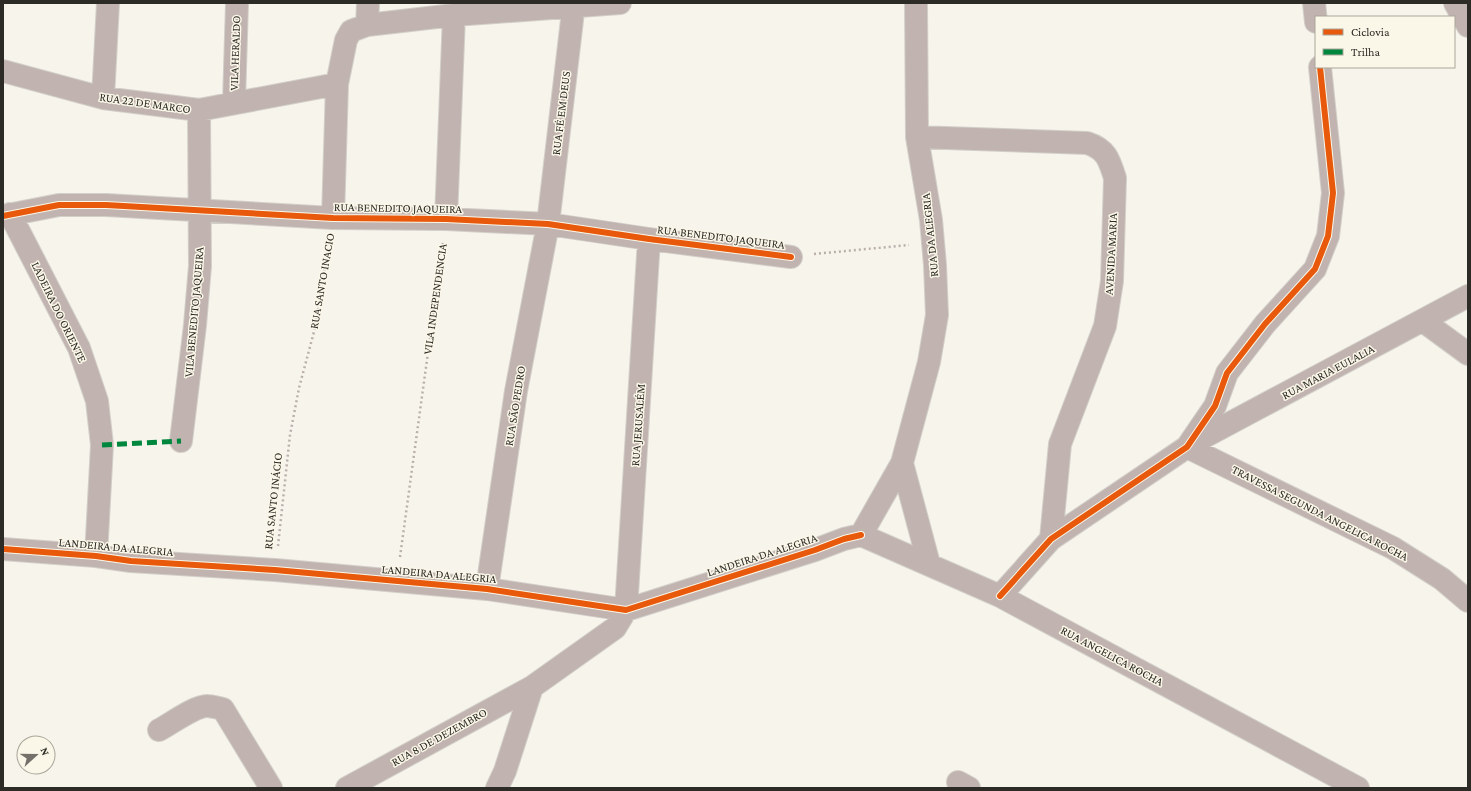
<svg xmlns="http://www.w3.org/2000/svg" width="1471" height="791" font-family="'Crimson Pro',serif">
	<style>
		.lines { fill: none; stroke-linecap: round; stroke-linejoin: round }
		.minor-casing { stroke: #d2cfc9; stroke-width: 24 }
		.path { stroke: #baafab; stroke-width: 2.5; stroke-dasharray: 2 3; stroke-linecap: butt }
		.minor { stroke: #c1b3af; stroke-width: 22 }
		.quiet { stroke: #00873e; stroke-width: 5; stroke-dasharray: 10 5; stroke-linecap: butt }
		.cycleway-casing { stroke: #fbf7e8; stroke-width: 8 }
		.cycleway { stroke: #e8590c; stroke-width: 6 }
		.labels { text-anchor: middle; stroke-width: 3; stroke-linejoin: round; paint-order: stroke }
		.street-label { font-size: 12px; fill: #2d2b26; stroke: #fbf7e8 }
	</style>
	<rect width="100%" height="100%" fill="#f7f4ec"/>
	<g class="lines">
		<g class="minor-casing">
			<path id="minor" d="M1314,3L1316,22
				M1455,3L1468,26
				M367,25L368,3
				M3,71L103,98L199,110L337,84
				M103,98L108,3
				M234,102L237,3
				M917,137L1087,143C1106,149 1109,159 1115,178L1112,281L1105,326L1060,444L1051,539
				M10,214L79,348L97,401L102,445L96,556
				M3,216L59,205H106L333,218L446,219L548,224L649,239L791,257
				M333,218L337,84L346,40L351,31L367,25L454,15L620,3
				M446,219L454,15
				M1423,321L1468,354
				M181,441L195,325L200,266L199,110
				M1191,444L1468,296
				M1187,447L1393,548L1442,579L1468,601
				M902,463L929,564
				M861,535L1000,596L1358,788
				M861,535L902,463L929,362L937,315L935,265L931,220L917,137L916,3
				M3,549L96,556L131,561L275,570L487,589L626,610L815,550L844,539L861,535
				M487,589L516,391L548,224L574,3
				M1000,596L1051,539L1187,447L1215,406L1227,373L1265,324L1315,269L1328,236L1333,193L1320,67
				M532,687L615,628L626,610L649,239
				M159,730C172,723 195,706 207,706C212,706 218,708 223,709L271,788
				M958,782L969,788
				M347,788L532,687L505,771L497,788"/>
		</g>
		<path class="path" d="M814,254L909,245
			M278,546L290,435L299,388L315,328L329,242
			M400,557L443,243"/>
		<use href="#minor" class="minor"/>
		<path class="quiet" d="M102,445L181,441"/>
		<g class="cycleway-casing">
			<path id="cycleway" d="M3,216L59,205H106L333,218L446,219L548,224L649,239L791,257
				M3,549L96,556L131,561L275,570L487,589L626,610L815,550L844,539L861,535
				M1000,596L1051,539L1187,447L1215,406L1227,373L1265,324L1315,269L1328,236L1333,193L1320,67"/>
		</g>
		<use href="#cycleway" class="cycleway"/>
	</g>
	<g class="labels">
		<g class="street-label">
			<text transform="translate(235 53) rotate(-88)" y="4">VILA HERALDO</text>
			<text transform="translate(145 103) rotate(8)" y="4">RUA 22 DE MARCO</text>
			<text transform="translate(561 113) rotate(-83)" y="4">RUA FÉ EM DEUS</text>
			<text transform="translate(398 208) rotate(1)" y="4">RUA BENEDITO JAQUEIRA</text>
			<text transform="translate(930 235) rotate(-96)" y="4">RUA DA ALEGRIA</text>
			<text transform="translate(721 237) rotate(7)" y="4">RUA BENEDITO JAQUEIRA</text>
			<text transform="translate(1111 254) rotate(-87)" y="4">AVENIDA MARIA</text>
			<text transform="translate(322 281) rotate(-80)" y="4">RUA SANTO INACIO</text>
			<text transform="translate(435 299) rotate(-82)" y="4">VILA INDEPENDENCIA</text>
			<text transform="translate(59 312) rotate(64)" y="4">LADEIRA DO ORIENTE</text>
			<text transform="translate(194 312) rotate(-85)" y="4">VILA BENEDITO JAQUEIRA</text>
			<text transform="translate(1328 372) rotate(-28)" y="4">RUA MARIA EULALIA</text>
			<text transform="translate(515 406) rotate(-81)" y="4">RUA SÃO PEDRO</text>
			<text transform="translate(638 425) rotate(-86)" y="4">RUA JERUSALÉM</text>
			<text transform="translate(273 501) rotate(-84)" y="4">RUA SANTO INÁCIO</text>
			<text transform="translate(1320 513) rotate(27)" y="4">TRAVESSA SEGUNDA ANGELICA ROCHA</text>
			<text transform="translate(116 547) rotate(5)" y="4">LANDEIRA DA ALEGRIA</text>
			<text transform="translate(762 555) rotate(-18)" y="4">LANDEIRA DA ALEGRIA</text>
			<text transform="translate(439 574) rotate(5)" y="4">LANDEIRA DA ALEGRIA</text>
			<text transform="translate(1112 656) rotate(28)" y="4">RUA ANGELICA ROCHA</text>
			<text transform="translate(439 737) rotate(-29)" y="4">RUA 8 DE DEZEMBRO</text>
		</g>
	</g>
	<rect width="1471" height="791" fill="none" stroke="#2d2b26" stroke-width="8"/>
	<rect x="1315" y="16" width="140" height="52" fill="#fbf7e8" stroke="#a9a59a"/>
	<rect x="1323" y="29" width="20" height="6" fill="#e8590c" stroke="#a9a59a"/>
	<text x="1351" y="36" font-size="12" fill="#2d2b26">Ciclovia</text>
	<rect x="1323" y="49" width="20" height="6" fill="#00873e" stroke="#a9a59a"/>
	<text x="1351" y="56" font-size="12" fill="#2d2b26">Trilha</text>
	<g transform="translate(36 755) rotate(69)"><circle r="19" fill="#fbf7e8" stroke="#a9a59a"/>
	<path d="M0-3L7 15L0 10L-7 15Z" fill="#74716b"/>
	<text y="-6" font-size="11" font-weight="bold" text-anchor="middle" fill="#2d2b26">N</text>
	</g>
</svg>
